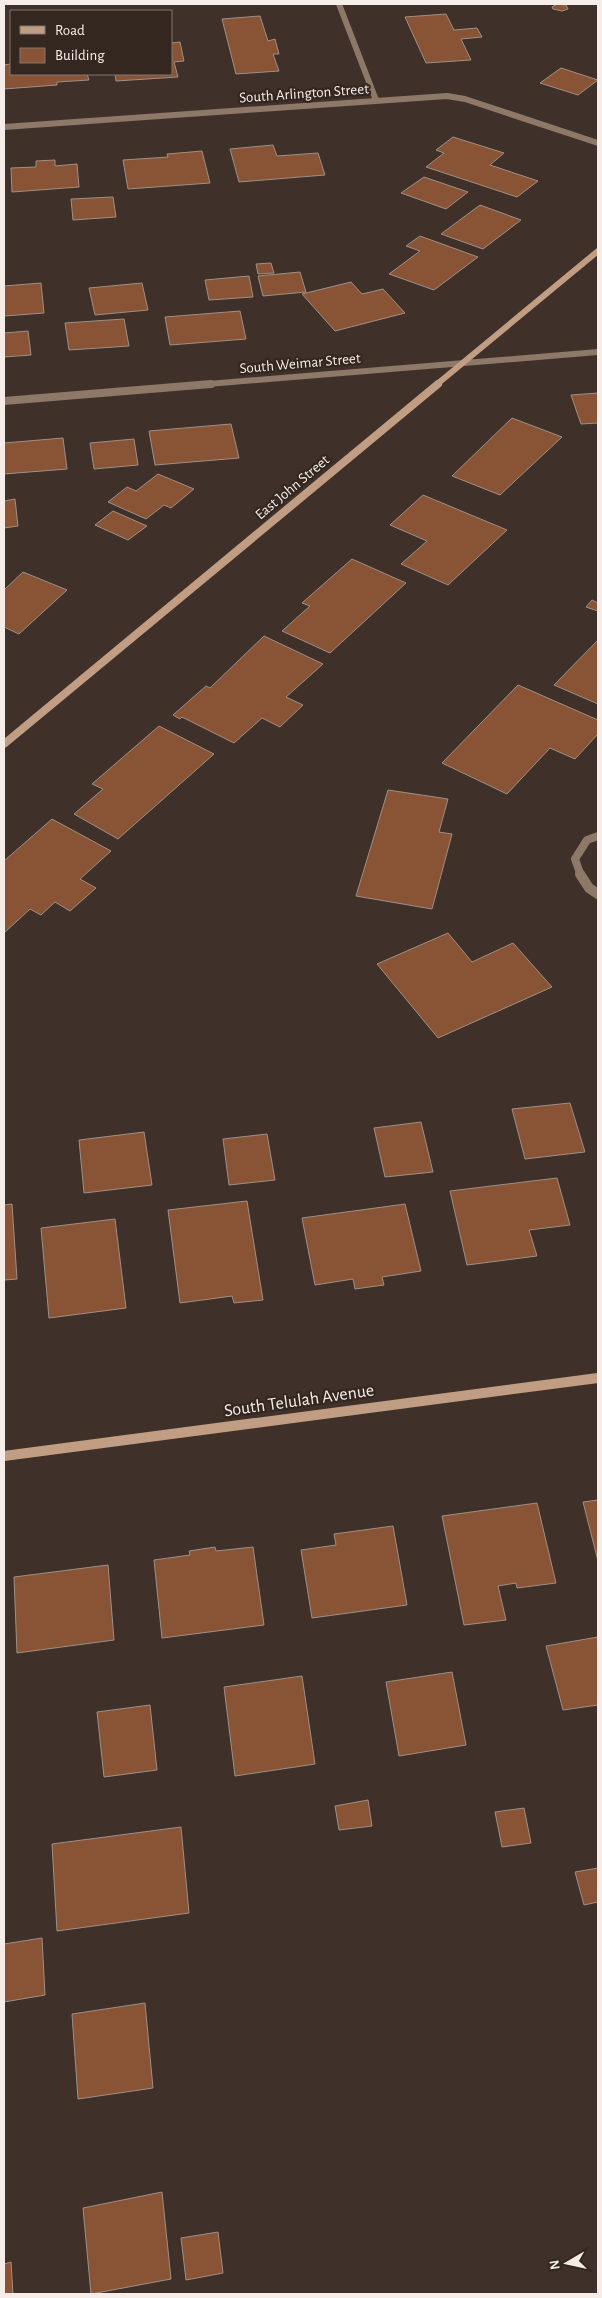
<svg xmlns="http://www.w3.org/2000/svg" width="602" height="2298" font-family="'Alegreya Sans',sans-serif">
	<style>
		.building { fill: #895436; stroke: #9f8f86 }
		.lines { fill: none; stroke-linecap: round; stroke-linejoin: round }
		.street-far2 { stroke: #8e7867; stroke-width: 6 }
		.street-far1 { stroke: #8e7867; stroke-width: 8 }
		.street { stroke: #8e7867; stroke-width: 10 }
		.secondary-far2 { stroke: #c19e83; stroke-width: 6 }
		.secondary-far1 { stroke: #c19e83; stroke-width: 8 }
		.secondary { stroke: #c19e83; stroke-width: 10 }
		.labels { text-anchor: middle; stroke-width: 4.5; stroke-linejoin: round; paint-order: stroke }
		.far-street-label { font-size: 15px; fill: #f6ede8; stroke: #342720 }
		.street-label { font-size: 18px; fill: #f6ede8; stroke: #342720 }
	</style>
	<rect width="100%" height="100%" fill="#3f3129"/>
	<path class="building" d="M557,4L566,5L568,9L562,11L553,9L552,7Z
		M446,14L454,30L477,28L482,37L461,39L471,60L426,63L405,17Z
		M260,16L268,41L275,39L279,54H273L279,71L236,74L222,19Z
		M180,42L184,61L174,62L178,77L116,81L115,74H171V43Z
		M11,64V74H87L89,80L57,82V85L4,89V65Z
		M561,68L598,80L578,95L540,83Z
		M453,137L504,153L490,165L538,181L517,197L426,167L444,153L436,150Z
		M273,145L277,156L318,153L325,175L239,182L230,149Z
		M202,151L210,183L128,189L123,160L168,157L167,154Z
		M55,160V166L77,164L79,187L12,192L11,168L36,167V161Z
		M424,177L468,192L446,209L401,193Z
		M113,197L116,217L73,220L71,199Z
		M480,205L521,220L483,249L441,234Z
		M420,236L478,257L434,290L389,274L420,251L406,246Z
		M271,263L274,273L258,274L256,264Z
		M300,272L306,292L263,296L258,276Z
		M249,276L253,297L209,300L205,280Z
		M351,282L362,294L383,289L405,313L335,331L302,294Z
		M41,283L44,313L4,316V286Z
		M142,283L148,310L95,315L89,288Z
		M240,311L246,339L170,345L165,317Z
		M124,319L129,346L69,350L65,323Z
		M28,331L31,355L4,357V333Z
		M598,393V423L581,424L571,395Z
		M512,418L562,437L500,495L452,476Z
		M231,424L239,458L155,465L149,431Z
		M63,438L67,469L4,474V443Z
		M134,439L138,465L94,469L90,443Z
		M158,474L194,489L171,508L164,505L146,519L108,502L127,487L136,491Z
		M423,495L507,530L448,585L401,564L427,541L390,525Z
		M15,499L18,526L4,528V501Z
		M113,511L147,526L128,540L95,525Z
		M352,559L406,583L330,653L282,631L310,606L302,603Z
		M23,572L67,590L19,634L4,627V590Z
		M592,600L598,603V611L586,607Z
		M264,636L323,664L286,697L303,705L280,727L262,718L234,743L182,717L180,719L173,715L206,686L210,688Z
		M598,640V704L554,685Z
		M518,685L598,720V734L575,759L550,748L507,794L442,763Z
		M159,726L214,754L118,839L74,814L103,789L92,784Z
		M388,790L448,799L439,832L452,834L432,909L356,896Z
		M52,819L111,851L80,879L96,888L70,911L55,902L41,915L30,909L4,933V861Z
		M448,933L472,962L513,943L552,987L438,1038L377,964Z
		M570,1103L585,1152L525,1159L512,1109Z
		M421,1122L433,1172L385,1177L374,1128Z
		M144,1132L152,1185L84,1193L79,1140Z
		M267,1134L275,1180L229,1185L223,1139Z
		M557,1178L570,1225L529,1230L537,1256L467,1265L450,1191Z
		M247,1201L263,1300L234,1303L232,1296L180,1303L168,1210Z
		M12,1204L17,1279L4,1280V1205Z
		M405,1204L421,1271L382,1277L384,1285L355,1289L353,1279L315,1285L302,1218Z
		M115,1219L126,1308L49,1318L41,1228Z
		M598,1500V1561L583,1502Z
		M537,1503L556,1583L517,1588L516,1583L498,1586L506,1620L464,1625L442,1516Z
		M393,1526L407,1605L312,1618L301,1550L336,1545L334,1534Z
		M215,1547L216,1551L253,1547L264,1625L162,1638L154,1560L190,1555L189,1551Z
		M108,1565L114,1640L17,1653L14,1577Z
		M598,1637V1705L563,1710L546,1646Z
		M452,1672L466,1745L399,1756L386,1682Z
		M302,1676L315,1764L235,1776L224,1687Z
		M150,1705L157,1770L104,1777L97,1712Z
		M368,1800L372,1826L339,1830L335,1806Z
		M524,1808L531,1843L502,1847L495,1812Z
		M181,1827L189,1913L57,1931L52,1844Z
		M598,1868V1902L584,1905L575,1872Z
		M42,1938L45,1995L4,2002V1944Z
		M145,2003L153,2088L78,2099L72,2014Z
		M162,2192L171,2279L91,2294L83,2208Z
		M218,2232L223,2273L186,2280L181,2238Z
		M11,2262L13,2294H4V2264Z"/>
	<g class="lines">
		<path class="street-far2" d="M339,4L376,100
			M4,127L447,96L465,99L598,143
			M196,385L598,352"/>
		<path class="street-far1" d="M4,401L211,384
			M581,876L575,859L587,840L598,836"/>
		<path class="street" d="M580,874L589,888L598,894"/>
		<path class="secondary-far2" d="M436,385L598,251"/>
		<path class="secondary-far1" d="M4,744L438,384"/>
		<path class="secondary" d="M4,1456L598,1378"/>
	</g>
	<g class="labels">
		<g class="far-street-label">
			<text transform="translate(304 93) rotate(-4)" y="5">South Arlington Street</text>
			<text transform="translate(300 363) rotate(-5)" y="5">South Weimar Street</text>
			<text transform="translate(292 487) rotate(-40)" y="5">East John Street</text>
		</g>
		<g class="street-label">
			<text transform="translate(299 1400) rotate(-8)" y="6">South Telulah Avenue</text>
		</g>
	</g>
	<rect width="602" height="2298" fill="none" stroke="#f6ede8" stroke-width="10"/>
	<rect x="10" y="10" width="162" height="65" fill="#342720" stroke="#827670"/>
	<rect x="20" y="26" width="25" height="8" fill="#c19e83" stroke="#827670"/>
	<text x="55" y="35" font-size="15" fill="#f6ede8">Road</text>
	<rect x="20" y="48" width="25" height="15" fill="#895436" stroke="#827670"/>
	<text x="55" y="60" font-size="15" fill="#f6ede8">Building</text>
	<g transform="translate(567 2263) rotate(261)" stroke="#342720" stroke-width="4" paint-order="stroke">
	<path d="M0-4L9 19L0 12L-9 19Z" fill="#f6ede8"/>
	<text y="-8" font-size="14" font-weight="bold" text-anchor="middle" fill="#f6ede8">N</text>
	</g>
</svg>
